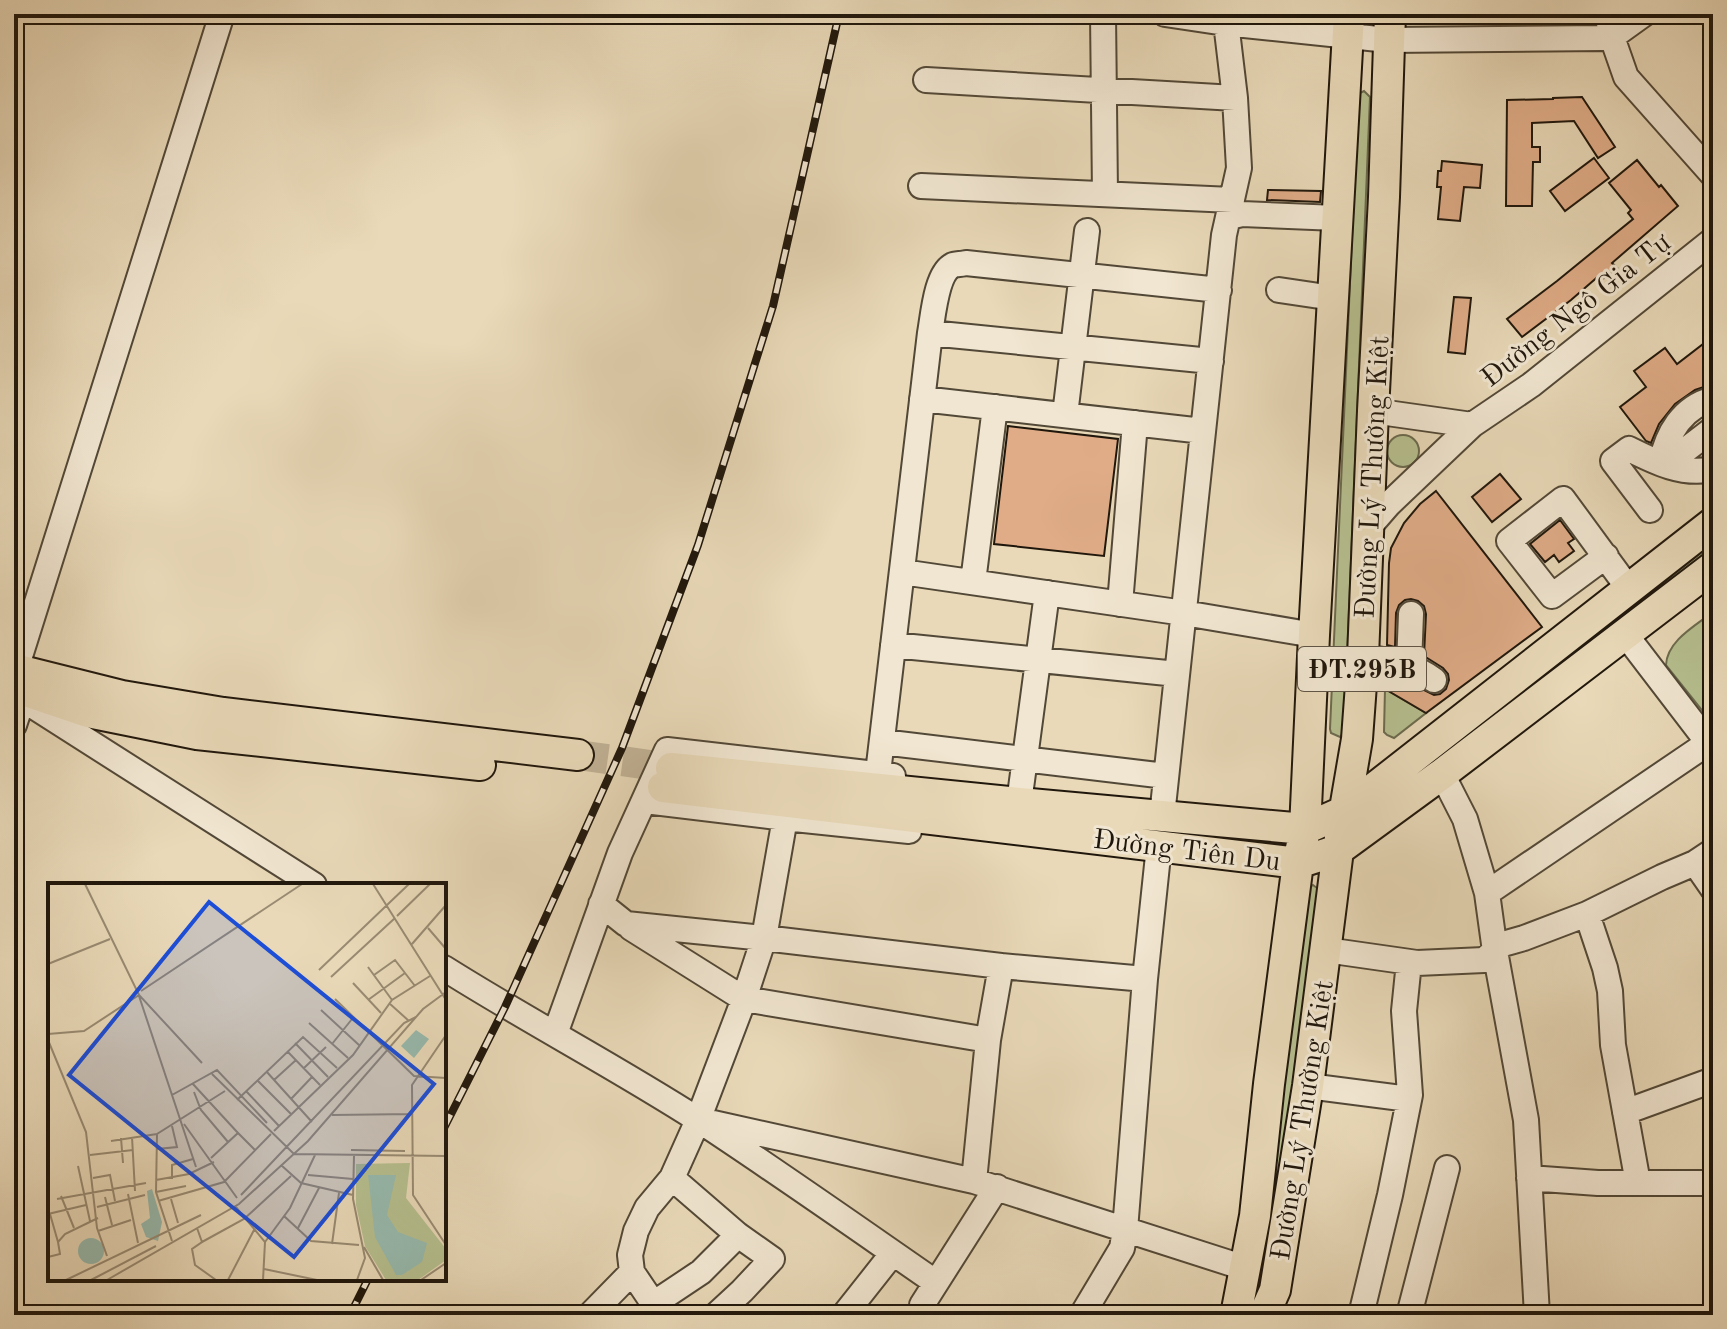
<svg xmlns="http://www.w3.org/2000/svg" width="1727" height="1329" font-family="'Old Standard TT',serif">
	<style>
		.green { fill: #b6bf8f; stroke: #6b6b4e; stroke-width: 2 }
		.building { fill: #dfac87; stroke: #20170c; stroke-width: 2 }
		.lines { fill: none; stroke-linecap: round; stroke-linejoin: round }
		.major-tunnel { stroke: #c1b296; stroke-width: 30; stroke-dasharray: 30 15; stroke-linecap: butt }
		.minor-casing { stroke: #524837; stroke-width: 28 }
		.major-casing { stroke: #20170c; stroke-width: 34 }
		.minor { stroke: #f1e6d1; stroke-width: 24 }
		.major { stroke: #e9d9b8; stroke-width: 30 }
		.rail-casing { stroke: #20170c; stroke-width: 8 }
		.rail { stroke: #f1e6d1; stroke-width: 5; stroke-dasharray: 15; stroke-linecap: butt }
		.labels { text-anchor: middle; stroke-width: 6; stroke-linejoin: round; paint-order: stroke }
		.shield { fill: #f1e6d1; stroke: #5f5547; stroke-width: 2 }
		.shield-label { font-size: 26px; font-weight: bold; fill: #20170c }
		.street-label { font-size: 28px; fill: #20170c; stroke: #f1e6d1 }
		.inset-road { fill: none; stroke: #998b73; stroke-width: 2 }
		.view { fill: #1d4ed8; fill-opacity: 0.15; stroke: #1d4ed8; stroke-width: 4 }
		.inset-edge { fill: none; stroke: #20170c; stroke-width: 4 }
	</style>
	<rect width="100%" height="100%" fill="#e9d9b8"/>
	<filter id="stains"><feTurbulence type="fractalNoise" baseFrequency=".0025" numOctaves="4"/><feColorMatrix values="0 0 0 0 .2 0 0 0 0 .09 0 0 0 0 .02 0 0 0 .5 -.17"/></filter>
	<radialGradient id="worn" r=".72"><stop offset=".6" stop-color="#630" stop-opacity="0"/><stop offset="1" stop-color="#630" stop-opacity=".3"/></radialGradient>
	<path class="green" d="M1364,91L1370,97L1344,732L1340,737L1331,733L1330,729L1358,104L1360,93Z
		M1387 451a16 16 0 1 1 32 0a16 16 0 1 1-32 0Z
		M1713,534V552L1427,773L1401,776Z
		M1713,612V724L1666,665C1667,641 1695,626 1713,612Z
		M1385,689L1426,713L1394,738L1387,735L1384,732Z
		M1313,885L1317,888L1319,894L1306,1011L1262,1281L1256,1283L1307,888Z"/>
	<path class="building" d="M1582,97L1615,147L1598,158L1574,121L1532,123V147H1540V162H1533L1532,206H1506L1507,100L1553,99V98Z
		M1594,158L1609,178L1565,211L1550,191Z
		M1637,160L1659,187L1661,185L1678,206L1612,263L1617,268L1604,278L1601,274L1571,300L1522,337L1507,319L1557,281L1633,219L1628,213L1631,210L1609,183Z
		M1442,161L1482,165L1480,188L1464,187L1460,221L1438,219L1441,187H1437L1438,171H1441Z
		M1268,190L1321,191L1320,202L1267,200Z
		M1454,297L1471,298L1465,354L1448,352Z
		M1707,341L1713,349V384L1695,390L1675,404L1659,424L1651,443L1646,441L1620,407L1646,387L1634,371L1665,348L1677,364Z
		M1008,426L1118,439L1104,556L994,544Z
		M1500,474L1521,499L1492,522L1472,497Z
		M1436,491L1542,627L1426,713L1385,689L1386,676L1404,680L1434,695L1440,694L1446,689L1449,680L1448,674L1443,668L1424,656L1426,614L1424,606L1418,601L1411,599L1405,600L1399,605L1396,613L1395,647L1387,645L1389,563L1391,548L1404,523L1420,504Z
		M1560,520L1574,539L1568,543L1574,551L1559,562L1554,555L1545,562L1530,544Z"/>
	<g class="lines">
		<path class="major-tunnel" d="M578,755L671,768"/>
		<g class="minor-casing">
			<path id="minor" d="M1103,14L1105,194
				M1165,14L1225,23L1388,40L1603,38L1612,37L1644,14
				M1607,14L1612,37L1626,77L1713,175
				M926,80L1235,98
				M921,186L1232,200
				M1229,217L1242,214L1337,218
				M1279,290L1333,298
				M930,333L1211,361
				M922,399L1203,431
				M1373,411L1472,425
				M1065,415L1087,231
				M1661,463C1667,434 1682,407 1713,399
				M1666,465L1713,429
				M1650,510L1613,461L1629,449C1655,462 1683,476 1713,469
				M1369,527L1389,504L1472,425L1531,385L1713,240
				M1606,556L1552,596L1509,541L1563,499L1629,589
				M902,572L1184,613L1314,635
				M973,582L995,407
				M1120,604L1135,423
				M1625,634L1713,749
				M893,645L1177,674
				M1363,657C1390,661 1412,663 1434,680
				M1409,665L1411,614
				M16,669L222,14
				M22,699L314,885
				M14,725L25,692
				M882,742L1166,776
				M1442,774L1465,819L1487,893L1495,951L1526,1120L1537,1315
				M645,801L785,818L909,831
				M1019,803L1047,593
				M874,807L930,333C933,317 936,273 953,265C955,264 963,264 966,263L1219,290
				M1162,816L1224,235L1239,168L1235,98L1225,14
				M1695,863L1713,889
				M1487,893L1708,743
				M601,904L626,924L764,938L1001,966
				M1587,914L1605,968L1610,991L1613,1045L1638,1183
				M631,928L744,999L988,1040
				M1326,950L1417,963L1484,960L1503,944L1524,938L1587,914L1662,877L1695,863L1713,851
				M444,968C528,1021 616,1067 700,1121C779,1173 857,1228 935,1282
				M555,1034L620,853L667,750L893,776
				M1308,1086L1409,1099
				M1625,1112L1713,1080
				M713,1123L974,1181L1245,1268
				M672,1178L738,1235L772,1259L742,1291L716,1315
				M1529,1178L1598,1183H1706L1713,1186
				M974,1181L988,1040L1001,966L1145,979
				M653,1304L701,1272L738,1235
				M590,1315L632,1272
				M661,1315L632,1272L630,1255L636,1231L647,1208L672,1178L698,1120L744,999L764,938L785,818
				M844,1315L893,1253
				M923,1315L922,1305L997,1187
				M1082,1315L1122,1248L1125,1230L1145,979L1159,846
				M1361,1315L1390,1195L1410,1095L1404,1011L1409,962
				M1409,1315L1447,1168"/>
		</g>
		<g class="major-casing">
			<path id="major" d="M14,669L122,696L223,713L578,755
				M14,687L88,712L197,734L480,765
				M671,768L1019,803L1305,829L1345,811L1713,523
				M663,787L1298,863L1338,850L1442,774L1713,567
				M1236,1315L1255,1216L1269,1084L1298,863L1305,829L1314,635L1349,14
				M1264,1315L1275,1290L1308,1086L1338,850L1357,739L1363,657L1373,411L1384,197L1390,14"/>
		</g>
		<use href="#minor" class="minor"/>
		<use href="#major" class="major"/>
		<g class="rail-casing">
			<path id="rail" d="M444,1128L505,1007L622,748L698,545L773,306L839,14
				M350,1315L368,1279"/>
		</g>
		<use href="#rail" class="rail"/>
	</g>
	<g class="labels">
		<rect class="shield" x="1298" y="647" width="128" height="44" rx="6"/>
		<g class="shield-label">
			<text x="1362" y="678">ĐT.295B</text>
		</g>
		<g class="street-label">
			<text transform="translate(1575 309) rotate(-38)" y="10">Đường Ngô Gia Tự</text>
			<text transform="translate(1371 477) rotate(-87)" y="10">Đường Lý Thường Kiệt</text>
			<text transform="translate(1187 849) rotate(7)" y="10">Đường Tiên Du</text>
			<text transform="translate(1301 1120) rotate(-81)" y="10">Đường Lý Thường Kiệt</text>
		</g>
	</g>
	<g transform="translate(48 883)">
		<rect width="398" height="398" fill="#e9d9b8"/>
		<path d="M362,280L358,315L398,366V377L370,397H338L317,363L308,322V281Z" fill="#b6bf8f"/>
		<path d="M368,147L381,156L366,175L353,163ZM320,292H348L339,332L350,349L379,360L374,379L354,392H348L327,354ZM104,306L114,339L110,358L98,354L93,341L102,335L99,308ZM30 368a13 13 0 1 1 26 0a13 13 0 1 1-26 0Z" fill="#97baae"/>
		<path class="inset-road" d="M37,1L91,112L154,180M325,1L398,117M349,33L382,1M380,45L398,66M364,61L398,22M0,81L62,56M320,84L344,117M271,87L361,1M326,92L347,77L367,103M283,94L347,35M305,100L333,130M93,108L254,1M91,113L148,284M287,116L366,193L398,195M320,117L357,90M341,120L361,138M273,127L311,162M261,140L300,175M0,151L36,148L91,112M398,152L364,202L365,312L398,362M0,157L38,249L49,345L59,373M247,160L280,194M284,161L304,136M239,168L272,202M256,185L278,164M218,188L264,239M164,191L246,271L398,273M209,197L243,231M226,197L248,177M144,200L190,250M198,208L231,243M146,209L153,227L180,259M124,212L169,187L219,240M243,216L264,194M189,217L255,154L289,185M284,232L365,231M136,241L189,315M226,248L305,172L344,117L382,93M84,254L87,308M73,255L75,280M63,258L109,251M109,266L129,264L124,243M303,267L357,268M42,272L85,267M306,273L305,316L317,375L309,397M163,275L190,250L207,267M233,282L253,300L305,312M30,283L42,338M260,292L305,296M45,295L62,292L67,318M124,296V282L145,276M108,297L141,291L166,279M108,309L138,303M80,311L90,360M193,312L356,140L368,134M13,313L26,345M57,314L64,342M9,316L98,300M123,316L130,340M110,318L176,299L223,251M187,323L217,359L215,397M49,324L97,312M0,331L38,322M2,331L10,359M236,333L263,358L311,362M149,345L154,359L144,366L147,382L168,397M250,345L271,305M50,348L83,337M124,358L108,309L109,251L177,208M154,359L196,336L243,293M217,359L242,325L267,272M284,361L291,310M316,364L335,397M0,374L12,371L10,359L17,351L50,335M216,386L269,397M18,397L153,332M43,397L108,363M59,397L191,321L260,258L375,126L398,109M180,397L206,347M373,397L398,380"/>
		<path class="view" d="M161,19L386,201L246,374L21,192Z"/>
		<rect width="398" height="398" class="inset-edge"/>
	</g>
	<rect width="1727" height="1329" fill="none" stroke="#e9d9b8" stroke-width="48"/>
	<rect x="16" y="16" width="1695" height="1297" fill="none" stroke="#20170c" stroke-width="4"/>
	<rect x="24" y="24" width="1679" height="1281" fill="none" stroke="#20170c" stroke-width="2"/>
	<rect width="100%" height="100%" filter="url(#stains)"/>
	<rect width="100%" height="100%" fill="url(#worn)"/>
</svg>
